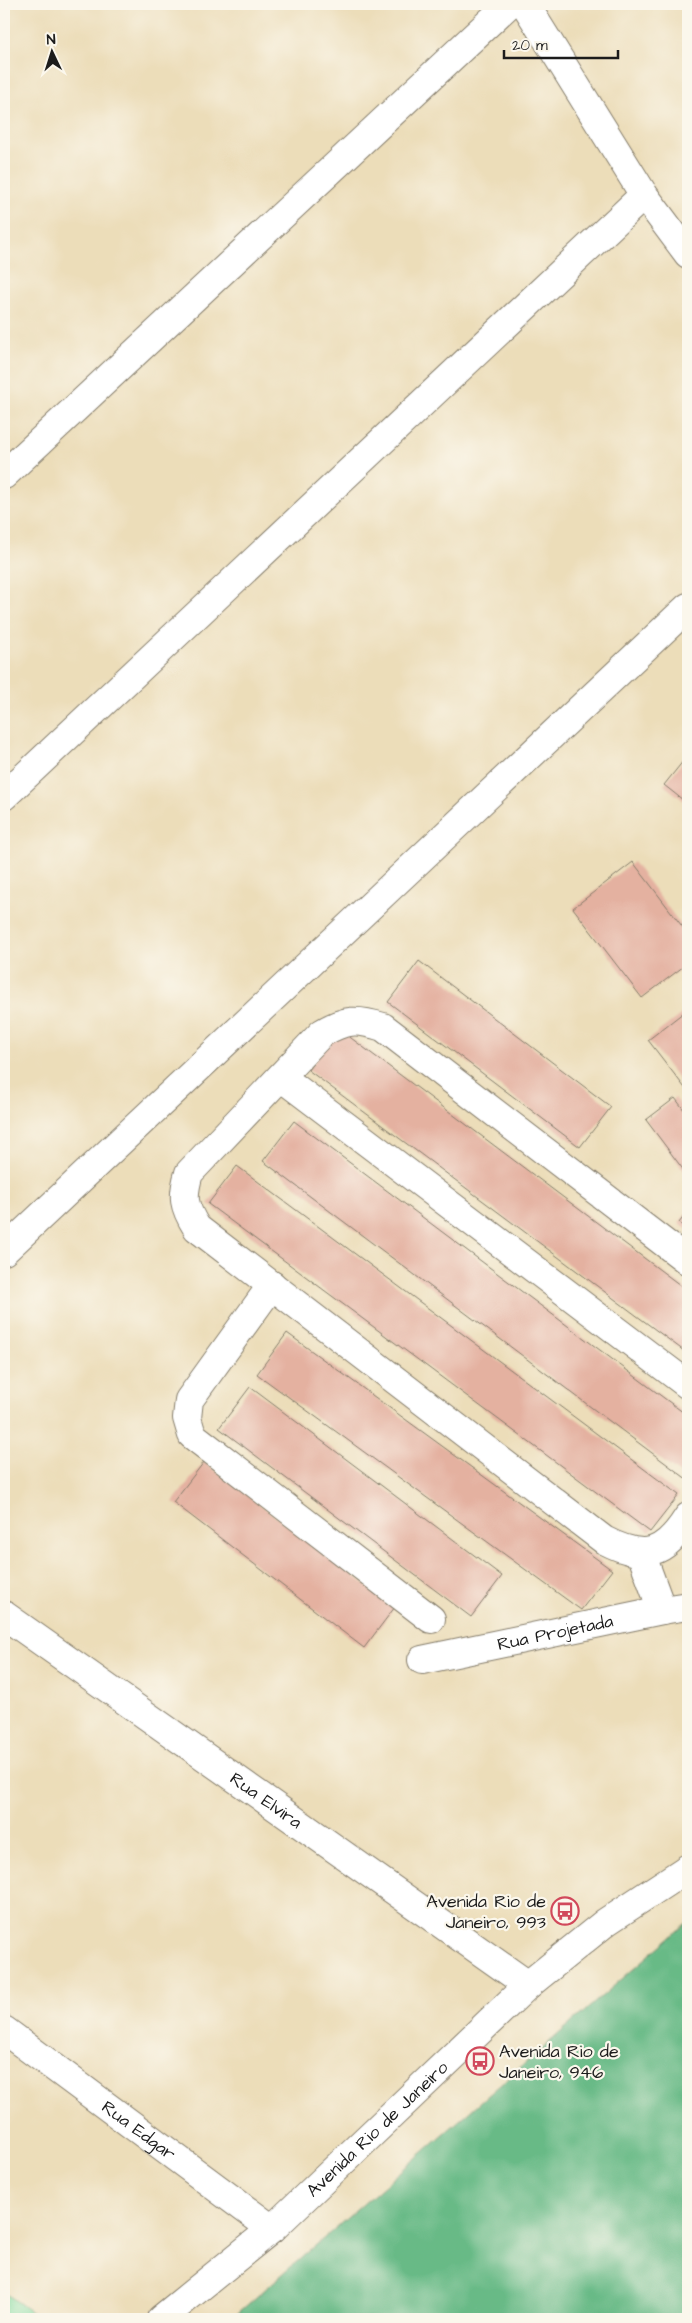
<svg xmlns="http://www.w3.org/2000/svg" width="692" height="2323" font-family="'Architects Daughter',sans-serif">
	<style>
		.green { fill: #81da9f; stroke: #4e7b5e }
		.forest { fill: #68ba86; stroke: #426b51 }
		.building { fill: #e4b1a0 }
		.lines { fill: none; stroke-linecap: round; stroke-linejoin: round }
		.minor-casing { stroke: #847c6a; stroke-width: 30 }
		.minor { stroke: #fff; stroke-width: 28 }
		.labels { text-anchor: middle; stroke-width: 4.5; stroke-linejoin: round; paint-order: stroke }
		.street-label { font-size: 18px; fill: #1c1c1c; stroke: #fbf7ec }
		.poi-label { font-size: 18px; fill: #1c1c1c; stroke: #fbf7ec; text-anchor: end }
	</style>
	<rect width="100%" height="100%" fill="#fbf7ec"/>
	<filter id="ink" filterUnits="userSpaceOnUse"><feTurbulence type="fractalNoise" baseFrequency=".02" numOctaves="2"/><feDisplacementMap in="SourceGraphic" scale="10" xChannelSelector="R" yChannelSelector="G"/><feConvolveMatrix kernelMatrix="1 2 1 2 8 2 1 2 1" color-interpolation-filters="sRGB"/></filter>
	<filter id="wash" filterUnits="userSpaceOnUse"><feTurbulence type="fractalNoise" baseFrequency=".0096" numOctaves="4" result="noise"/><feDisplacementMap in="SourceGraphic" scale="20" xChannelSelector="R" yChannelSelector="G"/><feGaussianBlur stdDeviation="1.12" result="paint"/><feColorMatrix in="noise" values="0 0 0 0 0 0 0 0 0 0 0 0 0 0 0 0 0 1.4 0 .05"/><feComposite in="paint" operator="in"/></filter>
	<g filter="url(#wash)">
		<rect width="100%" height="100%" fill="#ecddb9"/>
		<path class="green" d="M4,2292L41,2319H4Z"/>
		<path class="forest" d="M688,1922V2319H231L684,1925Z"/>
		<g id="blocks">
			<path class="building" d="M688,755V804L664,785Z
				M633,862L688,934V963L642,998L573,908Z
				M419,961L611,1107L580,1147L388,1002Z
				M688,1009V1092L648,1040Z
				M339,1029L688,1291V1354L308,1070Z
				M675,1098L688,1115V1176L646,1120Z
				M294,1121L688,1416V1480L263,1161Z
				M237,1166L679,1495L650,1532L208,1204Z
				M688,1211V1230L679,1223Z
				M287,1333L612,1570L581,1610L257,1374Z
				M250,1387L502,1576L471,1617L219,1428Z
				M204,1462L395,1607L364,1648L173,1502Z"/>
		</g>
	</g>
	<g filter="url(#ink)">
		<use href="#blocks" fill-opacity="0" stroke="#847c6a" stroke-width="1"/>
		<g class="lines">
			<g class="minor-casing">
				<g id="minor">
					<path d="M525,4L644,195L688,254"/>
					<path d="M4,475L509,4"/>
					<path d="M4,796L644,195"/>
					<path d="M281,1077L688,1385"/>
					<path d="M4,1251L688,607"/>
					<path d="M688,1261L383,1027C357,1019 345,1019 322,1033L189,1173C182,1197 183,1206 197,1228L604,1540C645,1561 664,1555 688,1517"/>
					<path d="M272,1285L189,1400L187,1418L192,1435L431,1619"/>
					<path d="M641,1553L662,1610"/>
					<path id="s1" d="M4,1615L528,1985"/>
					<path id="s2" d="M422,1660L662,1610L688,1606"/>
					<path id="s3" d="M4,2030L272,2229"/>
					<path id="s4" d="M161,2319L272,2229L528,1985L606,1922L688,1868"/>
				</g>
			</g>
			<use href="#minor" class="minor"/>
		</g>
	</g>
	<defs>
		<g id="bus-ring" transform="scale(1.4375)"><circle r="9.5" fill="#fbf7ec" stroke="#d1495b" stroke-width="1.5"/><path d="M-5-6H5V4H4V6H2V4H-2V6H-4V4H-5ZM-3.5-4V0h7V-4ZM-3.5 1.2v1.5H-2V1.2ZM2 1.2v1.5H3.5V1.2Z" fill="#d1495b"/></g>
	</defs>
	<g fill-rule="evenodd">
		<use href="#bus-ring" x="565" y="1911"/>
		<use href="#bus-ring" x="480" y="2061"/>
	</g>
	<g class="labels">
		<g class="street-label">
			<text dy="6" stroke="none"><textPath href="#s2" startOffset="136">Rua Projetada</textPath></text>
			<text dy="6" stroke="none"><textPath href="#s1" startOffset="321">Rua Elvira</textPath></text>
			<text dy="6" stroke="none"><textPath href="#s4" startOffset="288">Avenida Rio de Janeiro</textPath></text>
			<text dy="6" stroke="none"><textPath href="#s3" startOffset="168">Rua Edgar</textPath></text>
		</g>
		<g class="poi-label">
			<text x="546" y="1907">Avenida Rio de<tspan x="546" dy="21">Janeiro, 993</tspan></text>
			<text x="499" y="2057" text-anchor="start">Avenida Rio de<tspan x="499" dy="21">Janeiro, 946</tspan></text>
		</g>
	</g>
	<rect width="692" height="2323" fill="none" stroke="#fbf7ec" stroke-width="20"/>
	<g transform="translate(52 52) rotate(356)" stroke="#fbf7ec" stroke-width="4" paint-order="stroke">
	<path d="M0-4L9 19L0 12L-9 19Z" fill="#1c1c1c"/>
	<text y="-8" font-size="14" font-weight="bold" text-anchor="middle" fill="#1c1c1c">N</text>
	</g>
	<path d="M504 50v8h114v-8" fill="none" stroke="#1c1c1c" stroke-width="2.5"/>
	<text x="512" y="50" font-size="15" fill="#1c1c1c" stroke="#fbf7ec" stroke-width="4" paint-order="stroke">20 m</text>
</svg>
